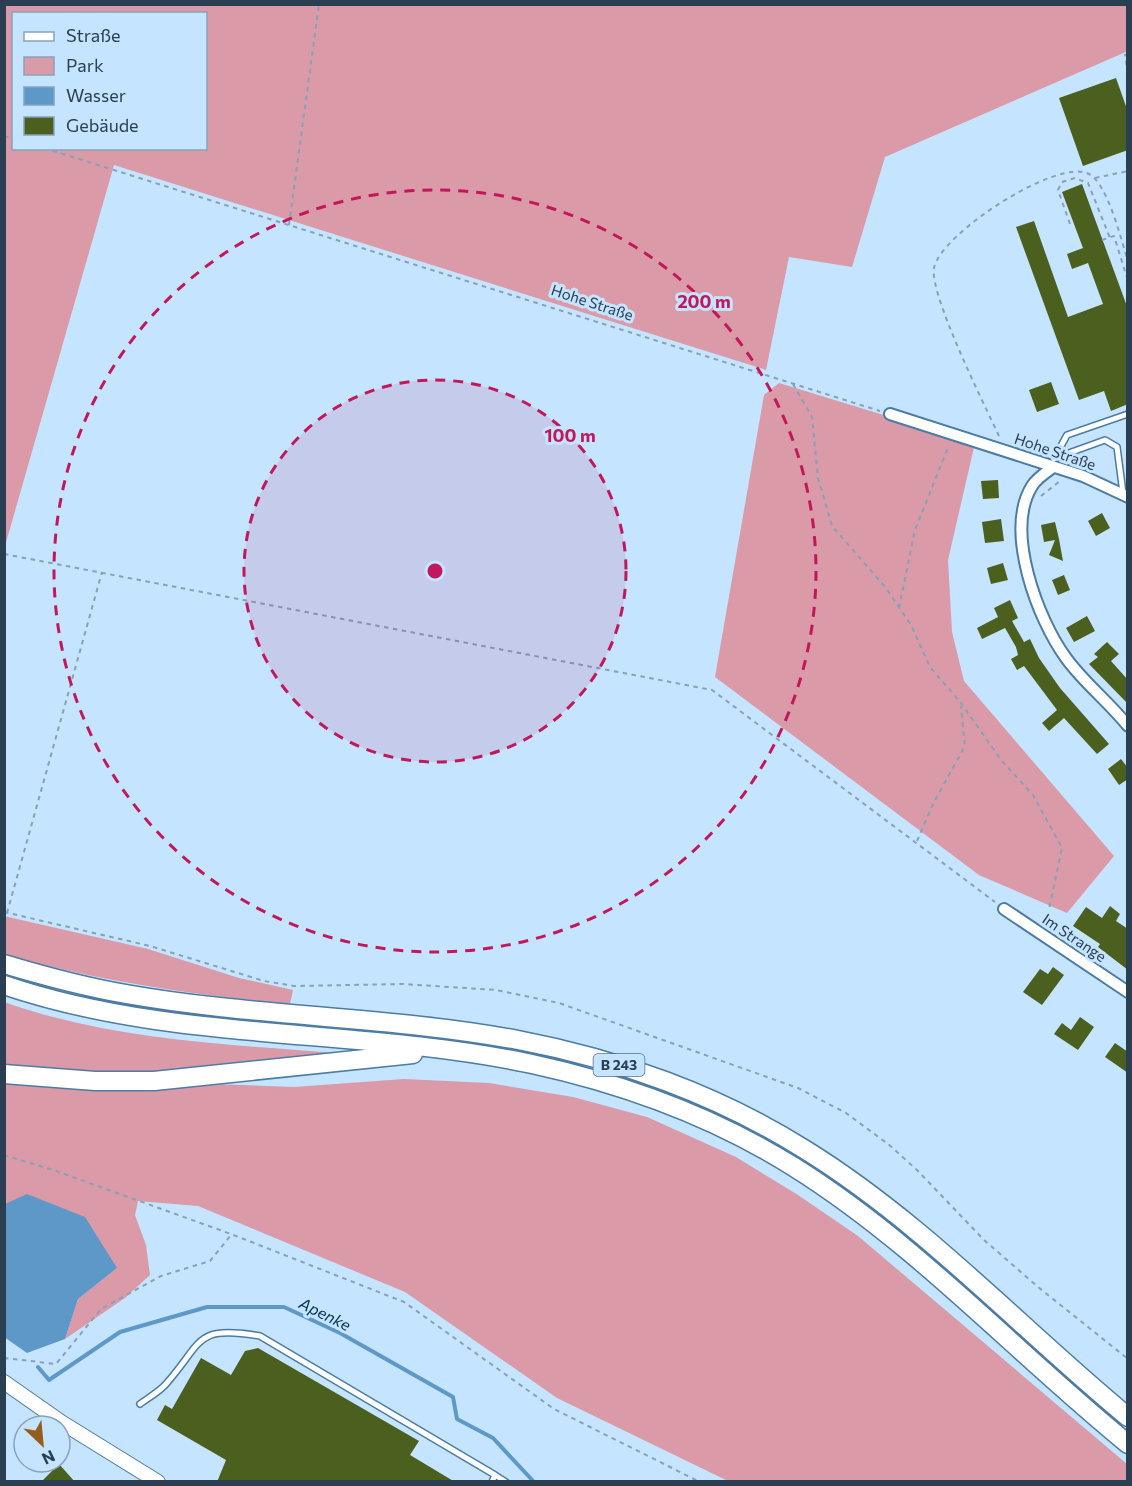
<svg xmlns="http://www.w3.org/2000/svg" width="1132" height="1486" font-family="Commissioner,sans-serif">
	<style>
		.green { fill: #da9aa8; fill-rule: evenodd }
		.water { fill: #5e98c8 }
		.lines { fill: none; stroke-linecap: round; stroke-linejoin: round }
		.stream { stroke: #5e98c8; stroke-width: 4 }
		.building { fill: #4b5f1e }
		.lane-casing { stroke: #4c7ca4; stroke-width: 8 }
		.street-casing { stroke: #4c7ca4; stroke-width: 14 }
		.secondary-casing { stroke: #4c7ca4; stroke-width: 16 }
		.highway-casing { stroke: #4c7ca4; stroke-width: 21 }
		.path { stroke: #86a1b8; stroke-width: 2; stroke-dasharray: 4.5 4.5; stroke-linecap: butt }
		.lane { stroke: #fff; stroke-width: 5 }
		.street { stroke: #fff; stroke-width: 10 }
		.secondary { stroke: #fff; stroke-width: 14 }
		.highway { stroke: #fff; stroke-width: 18 }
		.ring { fill: none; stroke: #c2185b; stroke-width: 3; stroke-dasharray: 10 8 }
		.labels { text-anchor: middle; stroke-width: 6; stroke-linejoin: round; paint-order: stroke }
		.shield { fill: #c5e4ff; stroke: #587085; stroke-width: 1.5 }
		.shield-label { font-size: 14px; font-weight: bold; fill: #2a3f51 }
		.street-label { font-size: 15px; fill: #2a3f51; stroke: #c5e4ff }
		.water-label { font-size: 16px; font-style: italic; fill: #002f4e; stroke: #c5e4ff }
		.centre { fill: #c2185b; stroke: #c5e4ff; stroke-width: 3 }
		.ring-label { font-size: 18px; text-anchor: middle; font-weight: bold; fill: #c2185b; stroke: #c5e4ff; stroke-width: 6; stroke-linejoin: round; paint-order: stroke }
	</style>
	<rect width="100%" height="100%" fill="#c5e4ff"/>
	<path class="green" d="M5,4H1127L1128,51L885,157L852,267L789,257L766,370L114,165L5,546ZM14,14H206V148H14Z
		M779,383L975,443L948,560L952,632L964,681L1114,856L1067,913L979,875L715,677L764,395Z
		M4,916L148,949L239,978L293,990L290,1004C193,995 99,981 5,955Z
		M4,1002C114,1041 236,1045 351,1054L153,1075L5,1068Z
		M5,1079L155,1088L212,1084L294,1087L404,1079L489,1083L573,1097L647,1117L736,1157L798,1195L858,1236L1127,1464V1481H728L557,1398L405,1292L198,1206L138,1201L135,1215L146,1245L150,1275L125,1298L65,1339L78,1299L117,1268L5,1204Z"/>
	<path class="water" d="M27,1194L85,1217L117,1268L78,1299L65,1339L27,1353L4,1337L5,1204Z"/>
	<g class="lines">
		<path class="stream" d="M38,1367L49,1380L120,1332L207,1307H284L340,1333L453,1397L457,1419L493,1438L534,1482"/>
	</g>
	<path class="building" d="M1116,78L1128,112V150L1083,166L1059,98Z
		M1082,184L1128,309V404L1111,411L1104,391L1079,400L1016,227L1034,221L1068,317L1103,304L1088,263L1072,269L1067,254L1083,248L1062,192Z
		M1051,382L1059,404L1037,412L1029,390Z
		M998,480L999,498L983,499L981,481Z
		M1102,513L1110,528L1096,536L1088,521Z
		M1001,519L1004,541L985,543L982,522Z
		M1055,522L1059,539L1063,561L1049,555L1055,540L1044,542L1041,525Z
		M1003,563L1008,580L991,584L987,568Z
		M1064,575L1070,590L1058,595L1052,580Z
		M1010,600L1018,618L1012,621L1024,642L1030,639L1039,658L1060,688L1109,744L1097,754L1064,718L1049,731L1042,723L1057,710L1024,666L1017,670L1011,659L1018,655L1016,647L1005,628L982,639L977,628L998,617L994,608Z
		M1087,616L1095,631L1074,642L1066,628Z
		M1107,642L1119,654L1111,661L1128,680V704L1089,664L1098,657L1094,654Z
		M1121,759L1128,768V779L1119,785L1108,769Z
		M1110,906L1120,914L1116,921L1128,929V970L1098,947L1100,944L1073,926L1086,907L1102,918Z
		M1053,967L1064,975L1042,1005L1023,992L1040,969L1048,974Z
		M1080,1017L1094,1027L1078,1050L1054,1034L1062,1023L1071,1030Z
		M1115,1043L1128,1052V1073L1105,1057Z
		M258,1348L419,1441L410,1455L455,1482H217L226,1460L157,1420L165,1405L172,1409L201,1358L231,1375L245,1351Z
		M59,1464L75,1482H41Z"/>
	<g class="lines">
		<g class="lane-casing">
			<path id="lane" d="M1055,458L1105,440L1117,447L1123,493
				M1054,459L1067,435L1128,414
				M140,1404C148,1398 159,1392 166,1384C204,1341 194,1325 260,1336L495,1475
				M492,1482L495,1475L506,1482"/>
		</g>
		<g class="street-casing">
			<path id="street" d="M890,414L1083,476L1128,497
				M1052,468C1045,473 1036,479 1032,486C1004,531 1038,620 1066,658C1084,683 1109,702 1128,726
				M1004,909L1128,992"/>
		</g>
		<g class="secondary-casing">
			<path id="secondary" d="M4,1382L61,1422L158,1482"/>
		</g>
		<g class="highway-casing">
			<path id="highway" d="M4,964C44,976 85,987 126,994C256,1017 389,1016 518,1040C618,1059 718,1095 804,1149C924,1223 1020,1328 1128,1417
				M4,985C174,1043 358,1027 532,1064C624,1084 714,1117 794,1167C917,1244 1016,1353 1128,1444
				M4,1074L95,1081H154L413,1054"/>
		</g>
		<path class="path" d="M1128,54L1125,55L1128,74
			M4,136L14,139
			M44,148L880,411
			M1095,178L1128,171
			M1070,224L1058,190L1062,182L1075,178L1088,183L1110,238
			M289,225L319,4
			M1102,240L1114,236L1128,281
			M793,384L812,417L818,478L832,526L886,588L911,625L930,667L961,703L1001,760L1033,795L1062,848L1046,923
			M999,436C985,406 929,294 934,268C940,234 1058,157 1089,174C1108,184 1121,240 1128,261
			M1041,496L1060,481
			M4,554L712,690L995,902
			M899,608L915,530L949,445
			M917,841L933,804L965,746L961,706
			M4,912L150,946L264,981L294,986L403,984L496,990L559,1003L798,1088L846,1113L888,1144L917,1170L983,1239L1038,1287L1128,1359
			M7,913L102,572
			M4,1155L53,1170L231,1234L404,1302L554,1409L700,1482
			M4,1358L56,1364L101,1309L161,1276L210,1261L231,1235"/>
		<use href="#lane" class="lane"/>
		<use href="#street" class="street"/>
		<use href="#secondary" class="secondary"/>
		<use href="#highway" class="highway"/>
	</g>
	<circle cx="435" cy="571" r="191" fill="#c2185b" fill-opacity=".12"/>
	<g class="ring">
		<circle cx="435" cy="571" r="191"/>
		<circle cx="435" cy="571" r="381"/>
	</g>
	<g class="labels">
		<rect class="shield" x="593.5" y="1054" width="51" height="22" rx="4.5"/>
		<g class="shield-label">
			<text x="619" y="1070">B 243</text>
		</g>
		<g class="street-label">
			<text transform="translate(592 303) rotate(18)" y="5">Hohe Straße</text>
			<text transform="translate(1055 452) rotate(19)" y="5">Hohe Straße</text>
			<text transform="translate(1074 938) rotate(34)" y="5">Im Strange</text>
		</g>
		<g class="water-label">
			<text transform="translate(325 1314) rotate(26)" y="6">Apenke</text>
		</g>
	</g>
	<circle cx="435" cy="571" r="9" class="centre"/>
	<g class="ring-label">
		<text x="704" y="308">200 m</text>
		<text x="570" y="442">100 m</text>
	</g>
	<rect width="1132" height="1486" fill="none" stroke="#2a3f51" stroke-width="12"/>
	<rect x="12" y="12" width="195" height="138" fill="#c5e4ff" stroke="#87a2b9" stroke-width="1.5"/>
	<rect x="24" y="32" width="30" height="9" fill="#ffffff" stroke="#87a2b9" stroke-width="1.5"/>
	<text x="66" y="42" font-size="18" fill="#2a3f51">Straße</text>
	<rect x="24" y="57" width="30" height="18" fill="#da9aa8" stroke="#87a2b9" stroke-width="1.5"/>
	<text x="66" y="72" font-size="18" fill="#2a3f51">Park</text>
	<rect x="24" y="87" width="30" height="18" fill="#5e98c8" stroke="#87a2b9" stroke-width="1.5"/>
	<text x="66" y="102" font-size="18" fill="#2a3f51">Wasser</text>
	<rect x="24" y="117" width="30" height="18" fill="#4b5f1e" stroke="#87a2b9" stroke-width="1.5"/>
	<text x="66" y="132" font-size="18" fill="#2a3f51">Gebäude</text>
	<g transform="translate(42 1444) rotate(154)"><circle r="28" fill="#c5e4ff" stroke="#87a2b9" stroke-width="1.5"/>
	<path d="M0-4.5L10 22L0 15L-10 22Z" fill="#955d19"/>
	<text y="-9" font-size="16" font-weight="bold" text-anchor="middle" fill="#2a3f51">N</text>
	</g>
</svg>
